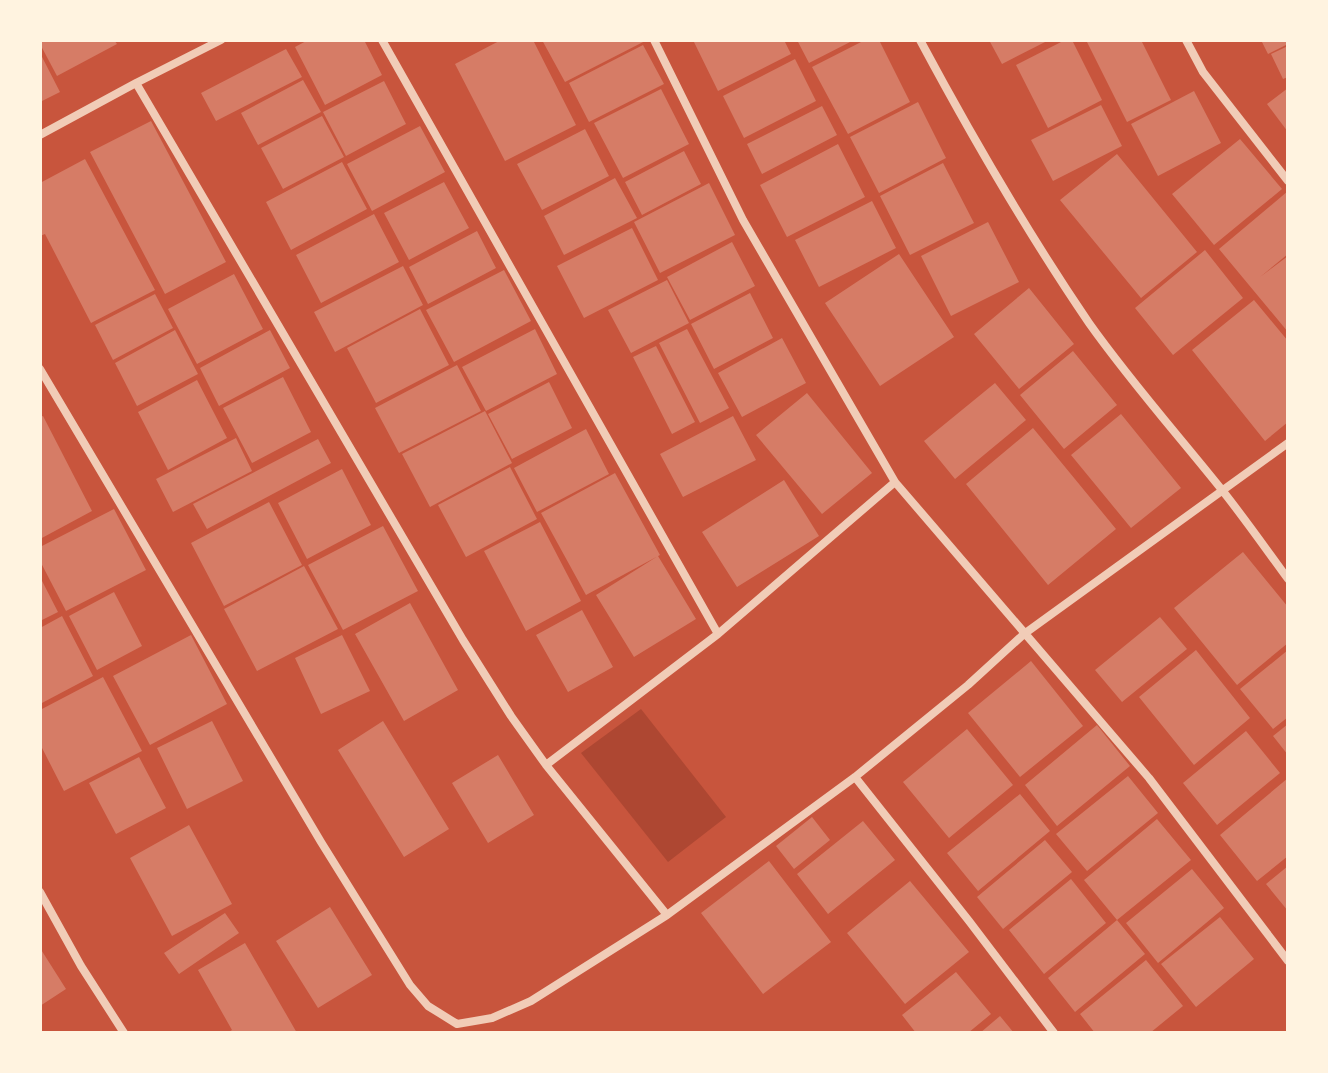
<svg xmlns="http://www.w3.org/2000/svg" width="1328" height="1073" font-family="Figtree,sans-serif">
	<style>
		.green { fill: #ae4732 }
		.building { fill: #d67c66 }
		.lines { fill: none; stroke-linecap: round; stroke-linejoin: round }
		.minor { stroke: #f1ccb7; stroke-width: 8 }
	</style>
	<rect width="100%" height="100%" fill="#c8553d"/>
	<path class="green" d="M641,709L726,817L668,862L581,753Z"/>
	<path class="building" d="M40,40H114L117,44L57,76L40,44Z
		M308,40H364L382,75L325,105L295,47Z
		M501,40H533L576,125L505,161L455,64Z
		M542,40H647L565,82Z
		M693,40H784L791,54L718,91Z
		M797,40H854L809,63Z
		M865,40H879L910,102L848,134L812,67Z
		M989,40H1049L1002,64Z
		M1065,40H1072L1102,100L1048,128L1016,65Z
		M1086,40H1141L1171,100L1127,122Z
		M1261,40H1288V44L1268,54Z
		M643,45L664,84L589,122L569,83Z
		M1288,46V77L1283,79L1271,54Z
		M286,49L302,77L216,121L201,93Z
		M40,53L60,92L40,102Z
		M795,59L816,101L744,138L723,96Z
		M303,80L321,112L258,145L241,113Z
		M384,81L406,124L346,156L323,112Z
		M1288,88V132L1267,104Z
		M661,89L689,144L623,178L594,123Z
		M1194,91L1221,143L1158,176L1131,124Z
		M918,102L946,158L879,193L850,137Z
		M1101,105L1122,146L1053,181L1031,140Z
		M822,106L837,135L762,174L747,144Z
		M322,116L344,157L283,189L261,148Z
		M151,121L226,262L165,294L90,152Z
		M420,126L445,172L372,211L347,164Z
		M585,129L609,176L542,210L517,164Z
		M1240,139L1282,189L1214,245L1172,194Z
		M838,144L865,197L787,237L760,185Z
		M684,151L701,184L642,215L625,182Z
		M1117,154L1197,252L1141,298L1060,200Z
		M85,159L155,290L91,323L45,234L40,236V183Z
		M342,162L367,209L291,250L266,202Z
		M943,163L974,223L910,255L880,196Z
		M615,178L637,218L564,255L544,216Z
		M444,182L469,228L409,260L384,213Z
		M709,183L735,235L660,273L634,222Z
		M1288,191V254L1260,277L1288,256V332L1219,249Z
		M872,201L896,248L819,287L795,240Z
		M374,214L399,262L321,303L296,255Z
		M988,222L1019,282L951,316L921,256Z
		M632,228L658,280L584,318L557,266Z
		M477,231L496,268L428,304L409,267Z
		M732,242L755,286L690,320L667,277Z
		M1205,250L1243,298L1173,355L1135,308Z
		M899,254L954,337L880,386L825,303Z
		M403,266L423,305L335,352L314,312Z
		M504,270L531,321L454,362L426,310Z
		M234,274L263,329L197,364L168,309Z
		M667,280L689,323L631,353L608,310Z
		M1029,288L1074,344L1019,389L974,334Z
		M750,293L773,338L714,369L691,324Z
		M155,294L173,328L113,360L95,325Z
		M1254,300L1288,341V422L1265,441L1192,350Z
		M420,309L449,365L376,403L347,348Z
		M535,329L557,374L486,411L462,367Z
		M687,329L729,408L700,423L659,343Z
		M175,330L198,374L137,406L115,363Z
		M270,330L290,368L219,406L200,368Z
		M782,338L806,383L742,417L718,373Z
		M656,346L695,422L672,434L633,357Z
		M1073,351L1117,405L1064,449L1020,395Z
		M457,365L481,411L399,453L375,408Z
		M283,377L311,432L252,463L223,408Z
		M197,380L227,438L168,470L138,412Z
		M549,382L572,428L512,459L488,414Z
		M995,383L1026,420L955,479L924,441Z
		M807,393L872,473L822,514L756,435Z
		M485,411L512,463L430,507L402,454Z
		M1121,414L1181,488L1131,528L1071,455Z
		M43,416L92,511L40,539V417Z
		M733,416L756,460L683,497L660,454Z
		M1033,428L1116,529L1048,585L966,484Z
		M586,429L609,474L537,512L514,468Z
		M236,438L252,471L173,512L156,479Z
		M318,439L331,463L207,529L193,504Z
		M510,467L537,519L466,557L438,505Z
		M342,469L371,525L307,559L278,503Z
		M615,473L660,555L586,595L541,513Z
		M784,480L819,536L737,587L702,532Z
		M269,502L302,565L224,606L191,543Z
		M114,509L146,570L66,611L40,561V547Z
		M540,522L581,601L526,631L484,551Z
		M383,526L418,591L343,630L308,565Z
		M1243,552L1288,607V643L1237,685L1174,608Z
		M658,556L696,619L634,657L596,595Z
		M304,566L338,629L257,671L224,609Z
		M40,577L58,612L40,621Z
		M114,592L142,646L97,670L69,616Z
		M410,603L458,690L404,721L355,634Z
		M582,610L613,667L568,692L536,635Z
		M62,616L93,676L40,704V628Z
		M1160,617L1187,649L1122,702L1095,670Z
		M191,635L227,704L150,745L113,676Z
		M342,635L370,691L321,714L295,658Z
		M1196,650L1250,718L1194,765L1139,697Z
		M1288,650V717L1273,729L1240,689Z
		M1031,661L1083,726L1020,777L968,713Z
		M103,677L142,751L64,791L40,744V710Z
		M212,721L243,781L187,809L157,748Z
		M383,721L449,829L404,857L338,750Z
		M1288,724V755L1273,736Z
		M1097,725L1130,766L1057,826L1025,785Z
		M967,729L1013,785L949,838L903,782Z
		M1246,731L1280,773L1217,825L1183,783Z
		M498,755L534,815L488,843L452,783Z
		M139,757L166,808L116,834L89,783Z
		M1128,776L1158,813L1087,871L1056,834Z
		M1288,778V856L1257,881L1220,835Z
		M1020,794L1050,831L978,891L947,853Z
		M812,817L830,840L794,869L776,846Z
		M1157,819L1191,860L1117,920L1145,954L1075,1012L1048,978L1117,920L1084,880Z
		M863,821L895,860L828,914L797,874Z
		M189,825L232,904L172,936L130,858Z
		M1045,840L1072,872L1003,929L977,897Z
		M769,861L831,942L763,994L701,913Z
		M1288,866V911L1266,884Z
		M1192,869L1224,908L1158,963L1126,923Z
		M1071,879L1106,923L1044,974L1009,930Z
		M910,881L969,952L905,1004L847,933Z
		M330,907L372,975L318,1008L276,941Z
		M225,913L239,933L179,974L164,953Z
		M1220,917L1254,959L1196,1007L1161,964Z
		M245,943L297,1033H227L232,1030L198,970Z
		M40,948L66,989L40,1006Z
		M1146,960L1183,1006L1150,1033H1095L1080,1014Z
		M956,972L991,1014L968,1033H916L902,1015Z
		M1000,1016L1014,1033H980Z"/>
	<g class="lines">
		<path class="minor" d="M382,40L718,634
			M654,40L743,220L895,482L1149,778L1288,961
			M920,40C972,137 1027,232 1089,323C1130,381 1178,435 1222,490C1245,519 1266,549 1288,579
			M1186,40L1203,72L1288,181
			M136,83L463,640L511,716L546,765L667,915
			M40,135L136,83L221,40
			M40,369L321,842L410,985L428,1006L457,1024L492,1018L531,1001L667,915L855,777L968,685L1024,634L1288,443
			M546,765L718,634L895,482
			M855,777L969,921L1054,1033
			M40,892L81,966L124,1033"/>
	</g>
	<rect width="1328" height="1073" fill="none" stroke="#fff3e0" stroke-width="84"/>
</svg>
